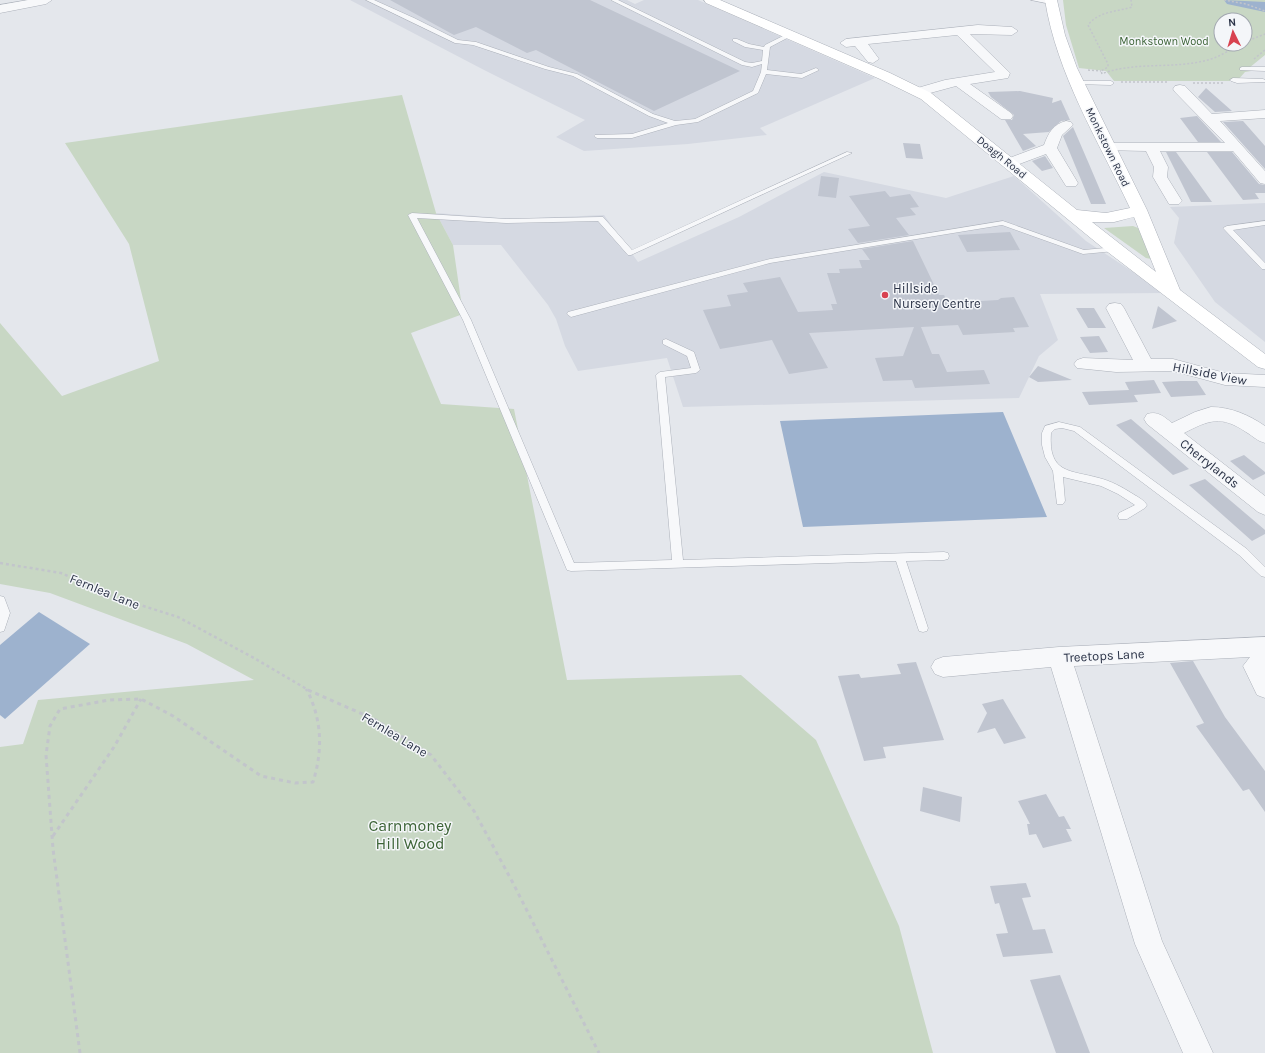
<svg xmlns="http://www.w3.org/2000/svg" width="1265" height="1053" font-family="Karla,sans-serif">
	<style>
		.built { fill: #d5d9e2 }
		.green { fill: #c8d7c4; fill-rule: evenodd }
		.water { fill: #9db2ce }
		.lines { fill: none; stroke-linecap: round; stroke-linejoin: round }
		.river { fill: #9db2ce; fill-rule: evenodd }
		.building { fill: #c0c5d0 }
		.lane-casing { stroke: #acb1ba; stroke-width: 1 }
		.street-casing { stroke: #acb1ba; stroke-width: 1 }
		.secondary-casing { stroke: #acb1ba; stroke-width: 1 }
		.path-far2 { stroke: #c2c5cb; stroke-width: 1.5; stroke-dasharray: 2 2; stroke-linecap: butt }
		.path-far1 { stroke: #c2c5cb; stroke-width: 2.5; stroke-dasharray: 3 3; stroke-linecap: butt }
		.path { stroke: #c2c5cb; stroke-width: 3; stroke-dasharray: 4 4; stroke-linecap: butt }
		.lane { fill: #f7f8fa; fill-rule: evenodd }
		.street { fill: #f7f8fa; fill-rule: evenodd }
		.secondary { fill: #fff; fill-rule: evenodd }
		.poi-dot { fill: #d84250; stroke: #f4f6f9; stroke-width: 1.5 }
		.labels { text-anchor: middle; stroke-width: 3; stroke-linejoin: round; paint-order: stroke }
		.far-park-label { font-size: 11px; fill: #3c6336; stroke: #f4f6f9 }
		.far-street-label { font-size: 11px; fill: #2a3246; stroke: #f4f6f9 }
		.poi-label { font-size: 13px; fill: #2a3246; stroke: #f4f6f9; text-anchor: start }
		.street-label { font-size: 13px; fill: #2a3246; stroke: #f4f6f9 }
		.near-park-label { font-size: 16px; fill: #3c6336; stroke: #f4f6f9 }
	</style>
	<rect width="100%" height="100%" fill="#e4e7ec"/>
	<path class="built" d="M350,0H627L635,4L644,0H698L875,78L760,128L767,135L688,144L584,151L556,137L585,120L486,71Z
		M824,172L946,198L1014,176L1086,241L1165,293L1040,294L1058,340L1039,356L1019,398L683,407L667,358L578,371L565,346L556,319L548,305L501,245H453L436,213L514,219L604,215L638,262L739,217Z
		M1265,203V342L1215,302L1174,243L1179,218L1170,207Z"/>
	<path class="green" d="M1063,0H1265V55L1249,68L1251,71L1245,72L1237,81H1114L1106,71L1079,68L1066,25ZM1221,20H1245V44H1221Z
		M402,95L436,213L453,245L463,314L411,333L441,404L514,409L567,680L741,675L816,740L899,926L933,1053H0V747L23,744L38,700L254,680L187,644L50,593L0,584V323L62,396L159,361L129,244L65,143Z
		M1133,226L1138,228L1151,259L1146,258L1104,228Z"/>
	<path class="water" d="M1003,412L1047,517L803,527L780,421Z
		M39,612L90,644L5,719L0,715V645Z"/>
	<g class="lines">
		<path class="river" d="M1224,0L1265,2V12L1227,4Z"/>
	</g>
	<path class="building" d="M390,0H590L740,71L654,111L536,50L527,53L476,27L454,35Z
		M1206,88L1232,111L1215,112L1198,97Z
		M1020,91L1053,98L1052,103L1061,100L1070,120L1061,121L1049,132L1023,134L1036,146L1023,151L1005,120H1012L1014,115L991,97L988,92Z
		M1197,116L1221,142H1198L1180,118Z
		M1243,121L1265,146V169L1223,122Z
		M1073,127L1089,164L1106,204H1091L1063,136Z
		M903,143L920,144L923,159L906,158Z
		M1166,152H1176L1212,202H1191Z
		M1207,152H1232L1259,184L1265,185V193H1255L1259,199L1243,200Z
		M1045,156L1053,168L1042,171L1032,161Z
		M821,176L839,178L836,198L818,196Z
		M885,191L890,197L910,194L919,207L910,208L916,215L896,218L909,235L858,243L848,229L870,226L849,196Z
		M1010,232L1020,250L967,252L958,235Z
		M913,241L939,295H944L948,303L998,300L1001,298L1014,297L1029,327L1013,328L1015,332L963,335L958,325L921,327L932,354H939L947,372L984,370L990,384L915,388L912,380L883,381L875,358L903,356L914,327L809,333L828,368L789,374L772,340L720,349L703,310L731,306L727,295L748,292L743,283L780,277L798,312L833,310L831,304H837L827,273H840L839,269L862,268L859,260H870L862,249Z
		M1158,306L1167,313L1177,321L1152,329Z
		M1076,308H1094L1106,328H1088Z
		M1099,336L1108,352L1090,353L1080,337Z
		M1038,366L1072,380L1038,382L1029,377Z
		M1154,380L1161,393L1134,395L1138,402L1089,405L1082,392L1129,390L1125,382Z
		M1180,381H1197L1206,395L1171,397L1162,382Z
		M1131,419L1165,448L1189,469L1173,475L1116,425Z
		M1244,455L1265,472V474L1253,480L1230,461Z
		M1205,479L1265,530V534L1252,541L1189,485Z
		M1193,661L1225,717L1265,771V812L1249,789L1243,791L1196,726L1204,723L1170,663Z
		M916,662L944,740L883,747L886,758L864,761L838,676L859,674L861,678L901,674L897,664Z
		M1003,699L1026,738L1004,744L995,728L977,733L987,713L982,704Z
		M923,787L962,797L960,822L920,811Z
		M1046,794L1059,817L1064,816L1071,829H1066L1072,841L1043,848L1036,834L1029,835L1027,824H1030L1018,801Z
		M1026,883L1031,897L1022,898L1033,930L1045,929L1053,953L1003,957L996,934L1008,933L999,903L995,904L990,886Z
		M1060,975L1090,1053H1056L1030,980Z"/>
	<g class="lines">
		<g class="lane-casing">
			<path id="lane" d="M366,0H374L414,18L458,40L476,42L549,67L577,74L653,114L675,121L695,119L753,91L761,72L762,64L752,67L742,65L611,0H618L745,62L752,63L762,61L763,50L745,47L733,41V39H737L749,44L764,47L765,45L787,34H791V36L770,47L767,70L801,74L816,68L819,70L802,78L766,74L758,93L698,122L676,125L632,138H597L594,136L595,135L632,134L668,123L649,116L573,76L545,69L473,45L455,43Z
				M1031,0H1048L1054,2L1051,4Z
				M1242,67H1265V71L1240,70V68Z
				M1233,78L1263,79L1265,80V82L1237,83L1231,81L1230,80Z
				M1077,81H1111L1114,83L1111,85L1075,84L1074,83Z
				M847,152L852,153L631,255H628L598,221L506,223L417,218L471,320L574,563L672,560L656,375L660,372L691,368L687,356L663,344V340L666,339L694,352L700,370L696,373L665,377L683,560L944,552L948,553L949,556L948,559L944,560L906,561L928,628L927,631L923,632L919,631L918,628L896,561L571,571L567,570L463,320L408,215L412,213L506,219L600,217H603L632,250Z
				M1003,221L1084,250L1115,247L1119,249L1115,251L1083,254L1002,225L770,263L571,317L567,314L568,312L770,259Z
				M1265,221V225L1233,230L1265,263V269H1262L1223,228L1227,226Z
				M1059,422L1080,427L1247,549L1265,567V577L1261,576L1239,555L1074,431L1062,428L1055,429L1051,433C1048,474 1070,470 1099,478C1111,481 1122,487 1133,494C1138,497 1144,500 1147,505L1145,508L1127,519H1119L1118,516L1119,513L1135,505L1118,494L1101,486L1063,477L1065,501L1063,504H1057L1053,471L1045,457L1042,445V433L1045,426Z
				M0,596L4,597L10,613L4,631L0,632Z"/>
		</g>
		<g class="street-casing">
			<path id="street" d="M28,0H52L46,4L0,13V5Z
				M978,25L1012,27L1018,31L1012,35L970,34L1010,73L1008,78L970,84L1011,113L1013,116L1011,119H1001L956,86L919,96L914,95L912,92L914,89L945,80L995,72L957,35L868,44L879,59L873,63L868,62L855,46L846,47L840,43L846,39Z
				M1180,85L1185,86L1212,114L1265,110V118L1220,121L1265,171V184L1260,183L1233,151H1160L1168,167L1167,177L1182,201L1179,204H1169L1153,177L1154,167L1146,151L1102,150L1100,147L1102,144L1107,143H1225L1175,92L1173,89L1175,86Z
				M1066,121L1071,122L1073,125L1062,135L1057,148L1078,183L1076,186H1066L1046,154L1014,166H1004L1002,163L1004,160L1044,145C1048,134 1053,124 1066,121Z
				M1115,303L1121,304L1124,308L1151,359H1173L1225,373L1265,375V387L1225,385L1173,371L1116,372L1077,368L1074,364L1077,360L1083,358L1133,360L1106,308L1109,304Z
				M1211,407C1231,407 1249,415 1265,426V443C1257,441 1253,436 1246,432C1221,415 1209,420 1184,433L1265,496V515L1258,512L1147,424L1144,419L1147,414C1158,411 1163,416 1172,423L1195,412Z
				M1265,637V698L1257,695L1243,666L1250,657L1074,666L1162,941L1213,1053H1183L1135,944L1051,667L943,677L935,674L931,667L935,660L943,657L1059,647Z"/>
		</g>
		<g class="secondary-casing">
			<path id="secondary" d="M704,0H720L890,73L931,93L1077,210L1106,213L1130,208C1098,140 1057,75 1045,0H1057L1065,35L1077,68L1147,210L1180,290L1265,354V369L1258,367L1109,253L921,99L880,79L706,3ZM1134,217L1156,272L1092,222H1114Z"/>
		</g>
		<path class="path-far2" d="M1224,0L1246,4L1265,11
			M1245,42L1265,34
			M1254,59L1265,50
			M1088,70L1101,71
			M1104,73C1138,61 1176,70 1211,59C1221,56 1231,49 1241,44
			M1102,74L1101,71L1108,67V64L1088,25C1099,11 1116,12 1132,7L1131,0
			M1121,82H1168
			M1193,83H1224"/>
		<path class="path-far1" d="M0,563L61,573L112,596L178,617L254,658L310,691
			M306,689L307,691"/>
		<path class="path" d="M308,690L376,720L431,755L474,811L513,883L599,1053
			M53,836L114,747L141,699
			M80,1053L53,849L46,755L50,726L60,709L109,700L141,699L173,716L261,776L295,783L313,782C323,750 322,720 307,690"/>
		<use href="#lane" class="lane"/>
		<use href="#street" class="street"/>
		<use href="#secondary" class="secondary"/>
	</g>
	<circle class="poi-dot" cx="885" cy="295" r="4"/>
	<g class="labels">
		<g class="far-park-label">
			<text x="1164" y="45">Monkstown Wood</text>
		</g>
		<g class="far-street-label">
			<text transform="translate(1108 147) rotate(64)" y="4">Monkstown Road</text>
			<text transform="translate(1002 157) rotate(39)" y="4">Doagh Road</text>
		</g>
		<g class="poi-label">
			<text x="893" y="293">Hillside<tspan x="893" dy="15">Nursery Centre</tspan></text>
		</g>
		<g class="street-label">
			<text transform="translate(1210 373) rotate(11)" y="5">Hillside View</text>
			<text transform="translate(1210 463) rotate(38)" y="5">Cherrylands</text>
			<text transform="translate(105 591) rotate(22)" y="5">Fernlea Lane</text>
			<text transform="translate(1104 655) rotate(-3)" y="5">Treetops Lane</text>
			<text transform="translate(395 734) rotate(31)" y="5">Fernlea Lane</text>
		</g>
		<g class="near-park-label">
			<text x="410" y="831">Carnmoney<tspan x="410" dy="18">Hill Wood</tspan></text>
		</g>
	</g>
	<g transform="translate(1233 32) rotate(355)"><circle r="19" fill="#f4f6f9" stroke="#a3a8b1"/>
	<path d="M0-3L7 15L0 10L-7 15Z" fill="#d84250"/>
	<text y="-6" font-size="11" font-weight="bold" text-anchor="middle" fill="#2a3246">N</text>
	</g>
</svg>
